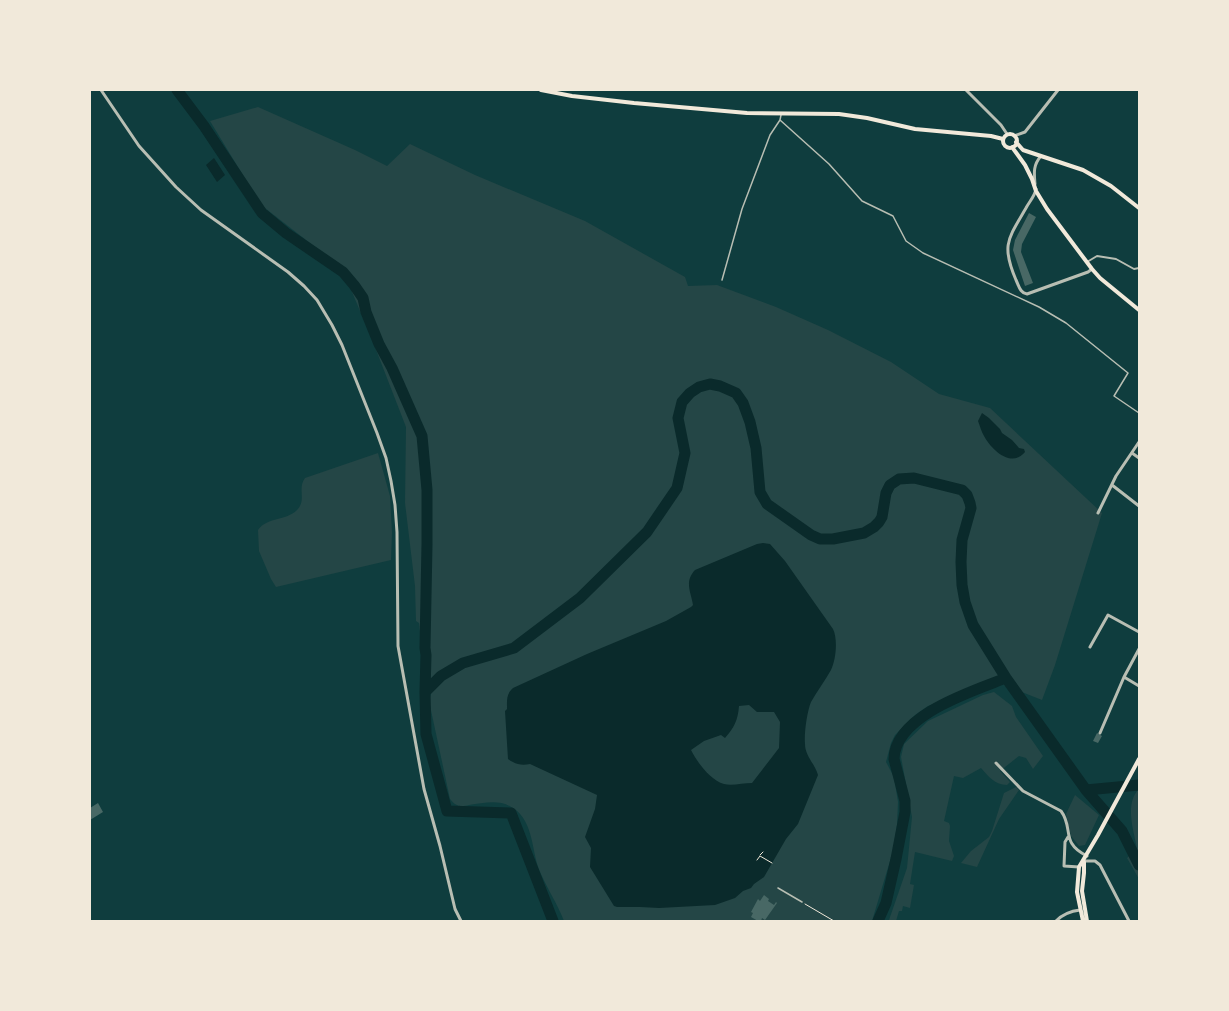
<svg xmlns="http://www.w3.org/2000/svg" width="1229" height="1011" font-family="'Crimson Pro',serif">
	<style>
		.green { fill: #244646 }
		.water { fill: #0a2a2b; fill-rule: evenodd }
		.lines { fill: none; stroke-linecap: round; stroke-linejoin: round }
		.river { stroke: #0a2a2b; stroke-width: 11 }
		.building { fill: #486865 }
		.path { stroke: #f1e9da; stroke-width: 1 }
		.service { stroke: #b8beb3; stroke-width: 1.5 }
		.pedestrian { stroke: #b8beb3; stroke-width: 2 }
		.minor { stroke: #b8beb3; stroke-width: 3 }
		.secondary { stroke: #f1e9da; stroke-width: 4 }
	</style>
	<rect width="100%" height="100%" fill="#0f3d3e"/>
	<path class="green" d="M258,107L355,150L387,166L410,144L475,175L585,221L685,277L688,286L717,285L776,307L828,330L891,362L939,394L990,408L1102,513L1055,665L1042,700L991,680L988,683L973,691L928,706L915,715L895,735L891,743L886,762L894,777L898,802L897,825L893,851L872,921H564C558,905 548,890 541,874C531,854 535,822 513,808C500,799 484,803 469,805C465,806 460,807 457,805C454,804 452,801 450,799L429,701L431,694L426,686L419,623L416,621L415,586L405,503L406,427L373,342L342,268L261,205L210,121Z
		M378,453L390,496L392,532L391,560L276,587L271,579L259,551L258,530C267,517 286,521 297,510C307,500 297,489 305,478Z
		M994,692L1012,706L1016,717L1043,756L1033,769L1026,758L1019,756L1000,771L1010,782L1007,785C995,785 988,776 981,768L963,778L954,776L944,821L949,823L950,826L949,841L954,856L952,861L915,852L910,884L914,885L910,908L903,906L902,911H899L896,921L889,920L907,868L912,817L901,757L904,744L928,721L983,695Z
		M1016,787L1019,790L999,819L977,867L961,863L971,851L989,837L992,831L1004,793Z
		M1139,789V879L1127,858L1137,849C1134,831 1124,804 1139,789Z
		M1075,795L1099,815L1085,845L1079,846L1071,836L1066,814Z"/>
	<path class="water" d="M214,158L225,175L217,182L206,165Z
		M982,413L989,418L1000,429L1002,433L1012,440L1019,448L1024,449L1025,452C1011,469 991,449 984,436C981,431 980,426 978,421Z
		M763,543L770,544L785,561L833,629C838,639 836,660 831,670C825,681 817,691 811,702C807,712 804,733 805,744C805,756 815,764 818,775L798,824L786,839L764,877L754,884L751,888L743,891L735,898L715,905L659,908L640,907H617L614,906L590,867L591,848L585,837L595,809L597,795L530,764C521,766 515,764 508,759L505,711L507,709C507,701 506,694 513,688L587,654L666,621L691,607L693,605C691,592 684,582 695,570L757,544ZM749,705L757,712H774L780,722L779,748L752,783C743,783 732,786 724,784C710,780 697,762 691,750L704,741L721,735L725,738C734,728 738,720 739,706Z"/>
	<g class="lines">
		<path class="river" d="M177,90L204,126L262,213L286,233L343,272L354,285L363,298L366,312L379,344L392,368L422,436L427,490V544L425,648L426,655L425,692
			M1086,790L1139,785
			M553,921L511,813L447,811L426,734L425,692L441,676L463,663L514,648L580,598L647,532L677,488L685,453L678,418L682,402L690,393L699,387L710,384L720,386L736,393L743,403L750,422L756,448L760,492L767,504L811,535L820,539H833L864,533L874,527L879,522L882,517L886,493L890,485L899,479L914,478L962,490L967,495L970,503L971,508L962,540L961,562L962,585L965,602L973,625L1006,678L1086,790L1122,831L1139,865
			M878,921L886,903L896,859L905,812V801L894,759C895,715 973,691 1006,678"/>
	</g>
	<path class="building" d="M1029,213L1036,217L1022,244L1021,252L1033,283L1025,286L1013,250L1015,240Z
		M1097,733L1102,736L1098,743L1093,741Z
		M98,803L103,812L90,820V808Z
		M764,895L769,899L768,901L774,905L776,902L777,903L765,920L762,918L761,921H758L751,917L753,913L751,912L758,899L760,901Z"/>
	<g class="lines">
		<path class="path" d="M760,855L763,852
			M757,860L760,856L772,863
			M805,904L834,921"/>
		<path class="service" d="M780,120L829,164L862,201L893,216L906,241L923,253L1039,307L1066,323L1128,373L1114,396L1139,413
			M722,280L742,209L770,135L780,120L781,115
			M778,888L802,902"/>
		<path class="pedestrian" d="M1087,262L1097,256L1116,259L1134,269L1139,268"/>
		<path class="minor" d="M101,90L139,146L176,187L201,210L288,272L304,286L317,300L332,325L342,345L377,433L386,458L391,481L395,505L397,532L398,646L424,789L440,846L455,909L461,921
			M966,90L1001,125L1007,134
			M1014,136L1025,132L1058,90
			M1035,184C1034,173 1033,165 1041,156
			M1036,189C1035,196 1029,202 1026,208C1008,239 1001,245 1016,280C1019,286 1020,293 1027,294L1088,272L1092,269
			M1132,453L1139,458
			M1112,485L1139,506
			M1098,513L1116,476L1139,442
			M1090,647L1108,615L1139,632
			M1124,677L1139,686
			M1100,733L1124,677L1139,649
			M996,763L1023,791L1061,811C1074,828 1060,843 1087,856
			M1068,837L1065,842L1064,866L1079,867
			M1083,861H1095L1100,865L1129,921
			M1056,921C1062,915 1071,911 1080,910"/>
		<path class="secondary" d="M541,90L572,96L634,103L747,113L839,114L867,118L915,129L991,136L1003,139
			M1003 141a7 7 0 1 1 14 0a7 7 0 1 1-14 0Z
			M1016,142L1023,150L1083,170L1111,186L1139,208
			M1012,147L1025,165L1032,179L1036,191L1047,209L1092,269L1100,278L1139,310
			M1084,862V873L1082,891L1087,921
			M1083,921L1077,892L1079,867L1098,835L1139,759"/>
	</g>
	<rect width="1229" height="1011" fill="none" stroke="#f1e9da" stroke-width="182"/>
</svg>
